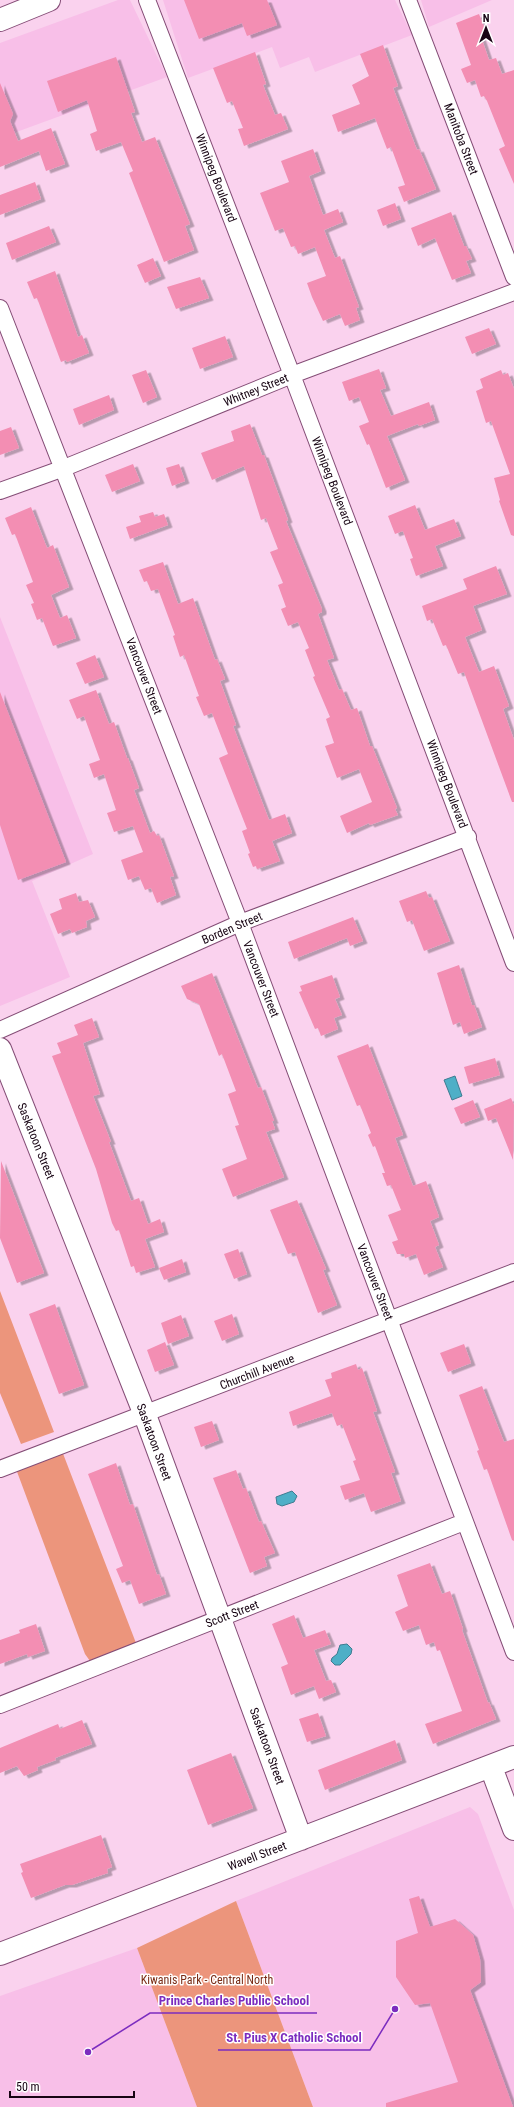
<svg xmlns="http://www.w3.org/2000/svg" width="514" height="2107" font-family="'Roboto Condensed',sans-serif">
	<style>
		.built { fill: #f8bfe8 }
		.green { fill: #ec957c }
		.water { fill: #4eafc7; stroke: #3e7c91 }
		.building { fill: #f38eb3; filter: url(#shadow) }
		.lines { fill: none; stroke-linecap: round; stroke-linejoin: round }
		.street-casing { stroke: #844d76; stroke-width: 18 }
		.secondary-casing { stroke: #844d76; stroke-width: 24 }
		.street { stroke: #fff; stroke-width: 16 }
		.secondary { stroke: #fff; stroke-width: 22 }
		.labels { text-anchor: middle; stroke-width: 3; stroke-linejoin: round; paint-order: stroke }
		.street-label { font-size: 12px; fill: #170413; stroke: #fff }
		.park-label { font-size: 12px; fill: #7a2c15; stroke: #fff }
		.leader { fill: none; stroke: #7b2cbf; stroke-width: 1.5 }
		.callout-dot { fill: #7b2cbf; stroke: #fff; stroke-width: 1.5 }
		.callout-label { font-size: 13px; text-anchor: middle; font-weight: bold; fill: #7b2cbf; stroke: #fff; stroke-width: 3; stroke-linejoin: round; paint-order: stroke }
	</style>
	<defs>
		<filter id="shadow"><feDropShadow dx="4.5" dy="2.5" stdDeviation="0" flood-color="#0004"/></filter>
	</defs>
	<rect width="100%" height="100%" fill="#fad2ee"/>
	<path class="built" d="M118,0H130L167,77L0,138V43Z
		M163,0H395L412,35L315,72L309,57L280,68L272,47L188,78Z
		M421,0H492L429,27Z
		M0,617L93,854L32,881L70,977L0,1006Z
		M470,1807L478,1814L514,1910V2107H313L236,1901Z
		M137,1948L197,2107H0V1996Z"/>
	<path class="green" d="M0,1291L54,1432L21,1444L0,1393Z
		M62,1451L136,1643L90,1661L85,1654L16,1469Z
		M236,1901L313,2107H197L137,1948Z"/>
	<path class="water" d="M455,1076L462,1096L452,1100L444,1080Z
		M292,1491L297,1496L294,1502L282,1506L277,1504L276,1497Z
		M347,1644L352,1649L351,1654L340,1665H335L331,1661L332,1658L337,1654L340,1645Z"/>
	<path class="building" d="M184,0H267L277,25L247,36L242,23L199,39Z
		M479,14L486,32L480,34L489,60L496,58L502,74L514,70V184L499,149L505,146L487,101L484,96L481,97L475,80L467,83L461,69L471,65L456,23Z
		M383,45L398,86L393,88L417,150L419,149L436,189L404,202L398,187L405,185L391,147L387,149L375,118L338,132L332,115L360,104L352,85L369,76L360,54Z
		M255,52L266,84L263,85L275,115L281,113L288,129L244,146L238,129L243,128L232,101L227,103L213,68Z
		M116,57L135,112L131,113L142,142L155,137L190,224L185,226L194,250L164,262L129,173L133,171L121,142L96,151L90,134L97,131L87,100L58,112L47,81Z
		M0,83L13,114L10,121L18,141L51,128L65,164L46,171L39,151L0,167Z
		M313,149L321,171L309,176L323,215L338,209L343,222L324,230L335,258L340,256L359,307L356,308L360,320L345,326L340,314L323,321L312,297L307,283L326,276L315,247L298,254L295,246L291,247L283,228L275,231L260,193L289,182L281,161Z
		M35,182L41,199L0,215V195Z
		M395,203L401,219L383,226L377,210Z
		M451,212L464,246H466L472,259L466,261L471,273L452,280L435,238L418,246L411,228Z
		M49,226L56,242L12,260L6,243Z
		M153,258L161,276L145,283L137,265Z
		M55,271L78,337L82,335L89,353L67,362L66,360L61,362L37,298L34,299L27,282Z
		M200,277L209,298L176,309L167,287Z
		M489,328L496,344L472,354L465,337Z
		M225,336L233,357L200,369L192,348Z
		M379,369L386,388L380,390L391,416L429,402L435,420L419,426L418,424L387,436L405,480L386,488L369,444L367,445L359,426L369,422L359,397L349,401L342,382Z
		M146,370L157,397L143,403L132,375Z
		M501,370L503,375L508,373L514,389V536L511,535L499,501L500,500L494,478L510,474L491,421L486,423L476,391L483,388L480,379Z
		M109,395L114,410L79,425L73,409Z
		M250,424L262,455H264L288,520L286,521L322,609V612L318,614L334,658L327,660L339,690L342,689L351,710L357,708L370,746H372L397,808L395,809L398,815L370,825L369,823L347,833L340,816L372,802L359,769L337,778L325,746L334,743L326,719L330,717L313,677L315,676L305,650L309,648L298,622L288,626L281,609L286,607L278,585L283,583L270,552L278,549L266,518L261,520L244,466L212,480L201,453L234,441L231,431Z
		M11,427L19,448L0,455V431Z
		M133,464L140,481L112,492L105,475Z
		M179,464L185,481L172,486L166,468Z
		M415,505L425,530L454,519L461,536L435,546L443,566L416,576L410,559L413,558L403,531L395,534L388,516Z
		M31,507L47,548L53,545L69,587L51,595L60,618L67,615L76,638L53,646L42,618L37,620L31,604L34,603L26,585L33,582L15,534L12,535L5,518Z
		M153,512L155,517L164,514L168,525L130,539L126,527L141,522L139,516Z
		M163,562L178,604L193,598L215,660L217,659L225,679L220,681L236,725L233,726L269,820L285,814L292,833L272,841L280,861L257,869L256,866L253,867L248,854L250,853L242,831L247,829L219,758L228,754L212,713L204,716L196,697L199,696L184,655L180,657L173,636L175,635L158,589L151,591L147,581L144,582L139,570Z
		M496,566L507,594L473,606L482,630L465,637L479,672L494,666L509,706L503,709L514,740V802H512L464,672L458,674L446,645L443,646L432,619L427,621L422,606L467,589L463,579Z
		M95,655L104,677L85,684L76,663Z
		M96,690L109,724L114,722L127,758H128L139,788L134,790L150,833L154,831L157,836L159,835L174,876L170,877L176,895L157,903L151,888L145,890L139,876L128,880L121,860L143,852L133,826L114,832L107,813L116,810L104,774L94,778L89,764L100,760L84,716L77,719L69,700Z
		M0,692L66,862L18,880L0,825Z
		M426,891L429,898L432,897L450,941L424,951L412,920L407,922L399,901Z
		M76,893L79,902L88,900L95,917L86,921L87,927L72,933L70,929L58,934L50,914L62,909L59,899Z
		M353,917L363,941L350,946L347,938L294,959L288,942Z
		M459,965L472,1005H474L482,1027L464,1034L460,1022L453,1025L437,973Z
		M212,973L258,1088L261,1087L274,1121H272L275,1129L266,1132L284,1177L233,1197L222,1169L247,1159L235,1126L239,1125L228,1094L236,1091L222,1054L219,1056L199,1004L187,999L181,986Z
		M332,975L340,997L335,999L342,1015L334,1018L338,1029L321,1036L318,1028L315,1029L299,992L302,991L300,986Z
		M92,1018L99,1037L83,1043L100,1094L93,1096L111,1142H109L131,1201L139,1198L148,1224L160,1219L164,1232L145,1239L155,1267L136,1273L134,1266L131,1267L119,1230L116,1231L112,1223L96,1169L52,1056L61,1053L57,1043L78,1035L74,1025Z
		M368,1044L403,1135L395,1138L413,1186L426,1181L439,1217L430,1221L439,1245L435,1247L443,1267L424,1275L416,1254L405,1258L404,1254H397L392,1242L398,1240L388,1215L401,1210L391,1185L387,1186L382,1173H385L375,1146L373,1147L368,1135L371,1133L360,1105L357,1106L337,1056Z
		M495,1058L500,1075L469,1084L464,1067Z
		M511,1098L514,1105L513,1160L496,1118L488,1121L484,1109Z
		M473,1100L480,1117L461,1124L454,1108Z
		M1,1161L44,1273L17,1283L0,1238Z
		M297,1200L326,1269L323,1270L337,1305L318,1313L295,1252L288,1254L270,1210Z
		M238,1249L247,1274L234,1279L224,1254Z
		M182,1259L186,1272L164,1280L159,1268Z
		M55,1304L84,1385L59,1394L29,1314Z
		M232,1314L239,1334L222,1341L214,1321Z
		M181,1315L189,1336L168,1344L161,1323Z
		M165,1342L174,1365L155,1372L147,1350Z
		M464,1344L471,1363L448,1372L440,1353Z
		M356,1364L358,1370L362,1368L377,1411L373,1412L395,1472L391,1473L401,1501L371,1512L364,1493L345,1500L340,1486L360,1480L353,1461L356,1460L342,1424L337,1426L332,1413L293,1426L289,1412L331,1396L325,1380L332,1378L331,1373Z
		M482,1386L504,1442L514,1439V1541L512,1540L487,1469L484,1470L477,1451L479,1450L459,1395Z
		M212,1421L219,1440L201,1447L194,1427Z
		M116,1463L130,1505L133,1504L157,1575L159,1574L166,1594L139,1604L130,1580L122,1583L116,1569L123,1566L88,1474Z
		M236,1470L243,1489L246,1488L259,1522L261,1521L275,1553L264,1557L267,1566L250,1573L213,1478Z
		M430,1563L442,1594L450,1591L463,1629L462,1630L488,1703L489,1702L496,1719L433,1744L425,1724L462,1711L440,1650L437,1651L434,1642L426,1645L419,1625L403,1631L395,1612L408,1606L397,1575Z
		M294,1615L303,1638L325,1630L331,1644L314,1650L326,1681L331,1680L336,1692L319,1699L314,1686L291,1695L281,1667L288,1664L272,1624Z
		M36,1624L45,1651L28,1657L27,1654L0,1664V1640L20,1633L19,1630Z
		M318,1713L326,1736L307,1742L299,1719Z
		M82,1720L92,1744L55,1758L56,1760L37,1767L38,1770L24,1776L17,1766L0,1773V1748L58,1724L60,1729Z
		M395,1740L402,1760L325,1790L318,1770Z
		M231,1753L253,1808L208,1825L187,1770Z
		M101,1835L112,1867L107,1869L108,1873L72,1885H65L31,1898L21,1873L23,1872L20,1864Z
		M419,1896L430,1927L455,1919L473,1935L480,1959L481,1982L470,1990L513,2107H386V2103L458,2082L430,2003L415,2005L396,1977V1941L418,1933L409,1899Z"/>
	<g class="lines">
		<g class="street-casing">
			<path id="street" d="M147,0L292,375L514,963
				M408,0L514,277
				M0,308L240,923L514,1652
				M0,491L64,468L292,375L514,292
				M0,1030L240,923L468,837
				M0,1469L514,1272
				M0,1705L464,1522"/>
		</g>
		<g class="secondary-casing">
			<path id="secondary" d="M0,20L49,0
				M0,1049L145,1415L301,1839
				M491,1767L514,1829
				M0,1954L514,1757"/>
		</g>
		<use href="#street" class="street"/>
		<use href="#secondary" class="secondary"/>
	</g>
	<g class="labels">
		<g class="street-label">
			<text transform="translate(461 139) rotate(69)" y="4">Manitoba Street</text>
			<text transform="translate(216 178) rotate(69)" y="4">Winnipeg Boulevard</text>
			<text transform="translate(256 390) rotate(-22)" y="4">Whitney Street</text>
			<text transform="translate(332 481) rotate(69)" y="4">Winnipeg Boulevard</text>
			<text transform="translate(144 676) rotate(69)" y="4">Vancouver Street</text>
			<text transform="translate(447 784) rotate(69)" y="4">Winnipeg Boulevard</text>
			<text transform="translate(232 928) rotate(-23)" y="4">Borden Street</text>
			<text transform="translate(261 979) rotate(69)" y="4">Vancouver Street</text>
			<text transform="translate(36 1141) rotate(68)" y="4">Saskatoon Street</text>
			<text transform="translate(375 1282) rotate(69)" y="4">Vancouver Street</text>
			<text transform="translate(257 1372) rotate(-21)" y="4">Churchill Avenue</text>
			<text transform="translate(154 1442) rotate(70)" y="4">Saskatoon Street</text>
			<text transform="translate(232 1614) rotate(-21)" y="4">Scott Street</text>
			<text transform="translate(267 1746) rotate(70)" y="4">Saskatoon Street</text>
			<text transform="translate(257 1856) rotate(-21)" y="4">Wavell Street</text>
		</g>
		<g class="park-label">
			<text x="207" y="1984">Kiwanis Park - Central North</text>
		</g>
	</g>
	<path class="leader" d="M88 2052L150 2013H317M395 2009L370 2050H218"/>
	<g class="callout-dot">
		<circle cx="88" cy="2052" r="4"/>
		<circle cx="395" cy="2009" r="4"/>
	</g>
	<g class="callout-label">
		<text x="234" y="2005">Prince Charles Public School</text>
		<text x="294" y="2042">St. Pius X Catholic School</text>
	</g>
	<g transform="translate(486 28)" stroke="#ffffff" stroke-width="3" paint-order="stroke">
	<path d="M0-3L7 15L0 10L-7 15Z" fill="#170413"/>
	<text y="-6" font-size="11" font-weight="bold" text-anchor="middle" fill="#170413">N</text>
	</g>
	<path d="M10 2091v6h124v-6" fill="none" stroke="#170413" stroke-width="2"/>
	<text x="16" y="2091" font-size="12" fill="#170413" stroke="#ffffff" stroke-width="3" paint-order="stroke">50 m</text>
</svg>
